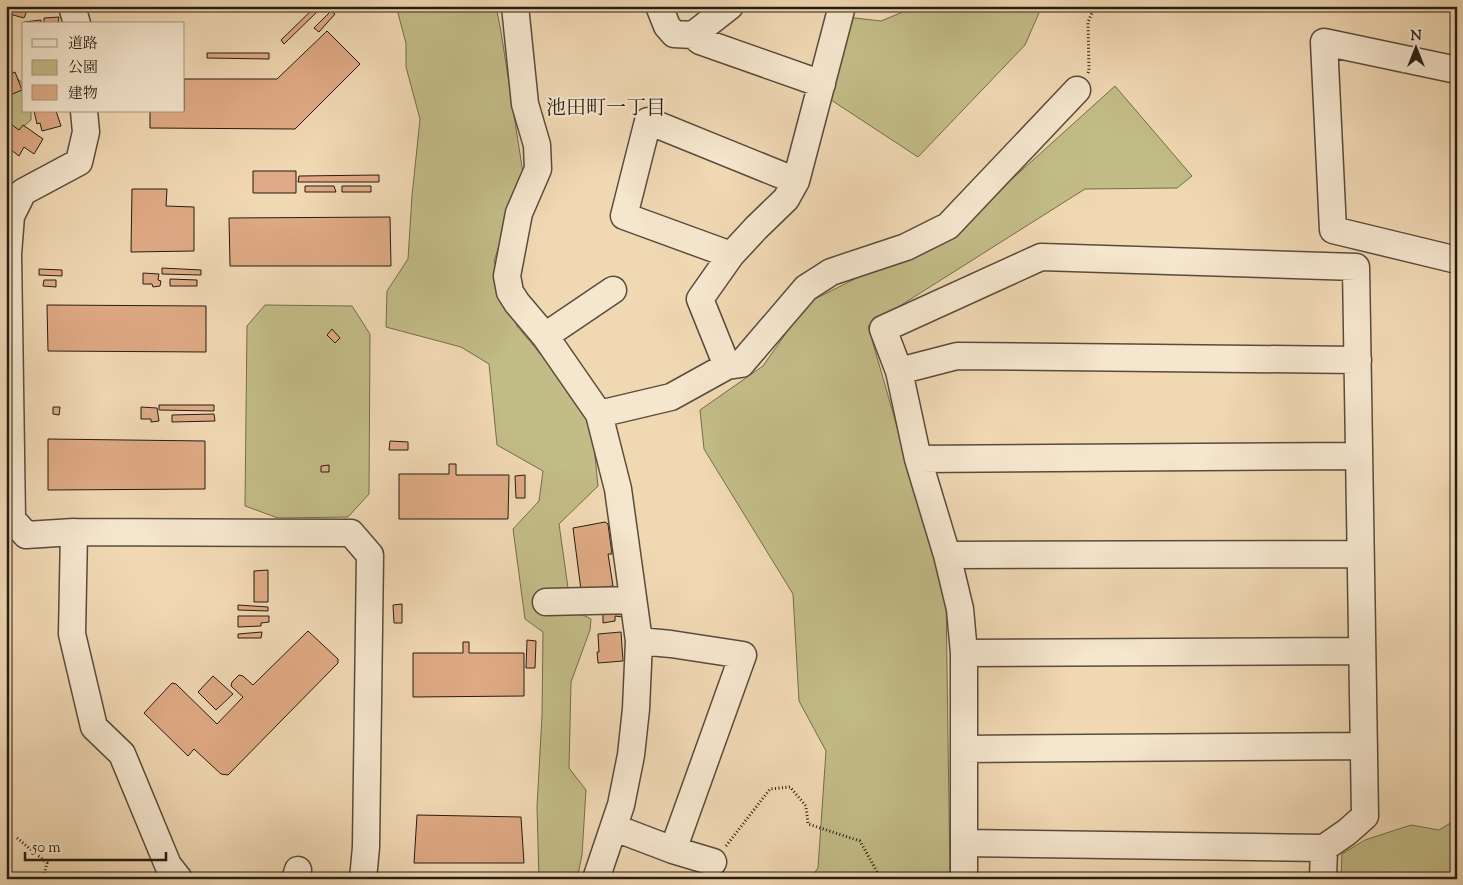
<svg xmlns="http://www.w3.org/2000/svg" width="1463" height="885" font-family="'Sorts Mill Goudy','Noto Serif JP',serif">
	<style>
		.green { fill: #c2bc87; stroke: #746c4d }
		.building { fill: #dfaa85; stroke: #251d13 }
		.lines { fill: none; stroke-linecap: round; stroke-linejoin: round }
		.minor-casing { stroke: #584c3b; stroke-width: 29 }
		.path { stroke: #251d13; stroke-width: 3; stroke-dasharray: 1 2.5; stroke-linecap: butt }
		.minor { stroke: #f5e6ce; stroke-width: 26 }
		.labels { text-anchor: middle; stroke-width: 4; stroke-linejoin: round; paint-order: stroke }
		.neighbourhood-label { font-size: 20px; fill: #251d13; stroke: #f5e6ce }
	</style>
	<rect width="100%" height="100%" fill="#f0d8b3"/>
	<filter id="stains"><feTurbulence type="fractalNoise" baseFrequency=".004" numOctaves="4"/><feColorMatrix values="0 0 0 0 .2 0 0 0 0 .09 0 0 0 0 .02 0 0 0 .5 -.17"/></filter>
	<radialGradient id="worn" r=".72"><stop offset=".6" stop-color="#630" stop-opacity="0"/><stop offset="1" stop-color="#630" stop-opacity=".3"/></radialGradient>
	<path class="green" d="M396,6H496L501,32L523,173L494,261L517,326L552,368L592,426L598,486L559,524L571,609L591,619L590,630L571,682L569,768L586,790L582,855L577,879H539L537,807L542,716L543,632L525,619L513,529L539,501L543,471L497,445L489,364L461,347L386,327L387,291L408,259L412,196L420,119L406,67V43Z
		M907,6H1042L1025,45L918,157L825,96L847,17L881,21L905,11Z
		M6,70L24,84V111H31V120L7,140L6,191Z
		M1115,86L1192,176L1177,188L1085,189L868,326L946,597L950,879H810L818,868L826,751L799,701L793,594L704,449L700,410L763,366L807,303L960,226Z
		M265,305L352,306L370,334L369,494L348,517L278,518L245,506L247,326Z
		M1457,819V879H1341L1342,854L1365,840L1411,825L1439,830Z"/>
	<path class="building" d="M6,6H29L24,18L6,13Z
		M150,6H158V11L150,10Z
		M316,6H323L284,44L281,40Z
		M331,11L335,14L319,32L314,28Z
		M59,17L58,24H44V18Z
		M41,20V24H24V22Z
		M327,31L360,64L295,129L150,128V111H184V79H277Z
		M207,53H269V59L207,58Z
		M15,72L22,90L10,95L11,99L6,101V76Z
		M34,111H56L61,126L42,131L40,123L37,124Z
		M8,122L19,130L23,125L43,139L34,154L24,147L19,156L6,146V125Z
		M253,171H296V193H253Z
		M379,175V182H298L299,176Z
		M305,186H334L336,192H305Z
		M342,186H371V192H342Z
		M132,189H167L166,206L194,207V251L131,252Z
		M390,217L391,266H230L229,218Z
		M162,268L201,270V275L162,274Z
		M39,269L62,270V276L39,275Z
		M143,273L159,274L158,280L161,281L160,286L153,287L152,284H143Z
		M170,279L197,280V286H170Z
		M44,280H56V287L43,286Z
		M47,305L206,306V352L48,351Z
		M332,329L340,338L335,343L327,335Z
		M159,405H214V411L159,410Z
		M53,407H60L59,415L53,414Z
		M141,407L157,408L159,421L151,422V419H141Z
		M214,414L215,421L172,422V415Z
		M48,439L205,441V489L48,490Z
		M390,441L408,442V450H389Z
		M449,464H456V475H509L508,519H399V474H449Z
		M329,465V472H321V466Z
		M525,475V498H516L515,476Z
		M605,522L608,524L612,554H608L613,586L581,590L573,528Z
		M268,570V602H254V571Z
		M402,604V623H394L393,605Z
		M238,605L268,607V611L238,610Z
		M623,605V617L615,616V621L603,623V606Z
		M238,616H269V622L261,623V626L238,627Z
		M308,631L338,659V663L228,775L221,774L194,749L188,756L144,713L172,683L176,684L217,724L243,697L231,686L232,682L239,675L243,676L253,685Z
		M262,632L261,638H238V634Z
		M621,632L623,661L598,663L597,652H599L598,634Z
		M527,640L536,641L535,668H526Z
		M463,642H469V653H524V696L413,697V653H463Z
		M213,676L233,694L216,710L198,692Z
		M417,815L521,817L524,863H414Z"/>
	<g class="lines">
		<g class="minor-casing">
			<path id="minor" d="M72,6L77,24
				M515,6L525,104L537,145L538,169L519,213L507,276L510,292L517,303L545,336L599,414L618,489L639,641L636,709L631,755L621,805L596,879
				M659,6L667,26L674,34L693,35L730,6
				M693,35L700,41L822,84
				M1457,70L1324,42L1333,230L1457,260
				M84,111L86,132L79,162L23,192L11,216L8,254L12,519L26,535L74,532L351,533L370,555L366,847L363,879
				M731,255L624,216L648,121L796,181
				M545,336L613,290
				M727,366L700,299L731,255L756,228L786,199L796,181L842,6
				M899,371L957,356L1358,360
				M599,414L671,397L727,366L741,364L806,288L831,272L906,247L948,226L1077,90
				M918,459L1359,456
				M74,532L72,634L94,727L122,754L168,865L179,879
				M947,555L1360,554
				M546,602L633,600
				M639,641L671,644L743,655L673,850
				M964,653L1362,651
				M964,749L1364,746
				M615,828L673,850L713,862
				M964,843L1324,848
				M295,879L298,870
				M964,879V653L960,609L947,555L918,459L899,371L883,329L1041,257L1356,267L1365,816L1347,832L1324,848L1323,879"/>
		</g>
		<path class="path" d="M1088,73L1089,70L1088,22L1095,6
			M17,838L47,863L43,879
			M726,846L770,789L790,787L806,806L808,824L860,841L881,879"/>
		<use href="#minor" class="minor"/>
	</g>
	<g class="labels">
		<g class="neighbourhood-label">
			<text x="606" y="114">池田町一丁目</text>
		</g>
	</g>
	<rect width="1463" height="885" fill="none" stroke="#f0d8b3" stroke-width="25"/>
	<rect x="8" y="8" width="1448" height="870" fill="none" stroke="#251d13" stroke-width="2.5"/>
	<rect x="12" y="12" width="1438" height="860" fill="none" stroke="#251d13"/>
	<rect x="22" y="22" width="162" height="90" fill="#f5e6ce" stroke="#a29683"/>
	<rect x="32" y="39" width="25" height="8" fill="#f5e6ce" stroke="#a29683"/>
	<text x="68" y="48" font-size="15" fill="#251d13">道路</text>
	<rect x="32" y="60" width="25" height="15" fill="#c2bc87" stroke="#a29683"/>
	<text x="68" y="72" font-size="15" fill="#251d13">公園</text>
	<rect x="32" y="85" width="25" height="15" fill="#dfaa85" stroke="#a29683"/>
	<text x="68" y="98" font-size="15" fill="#251d13">建物</text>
	<g transform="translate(1416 48)" stroke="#f5e6ce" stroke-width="4" paint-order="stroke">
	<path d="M0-4L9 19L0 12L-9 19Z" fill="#251d13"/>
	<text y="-8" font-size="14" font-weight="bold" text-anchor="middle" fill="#251d13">N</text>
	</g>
	<path d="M25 852v8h141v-8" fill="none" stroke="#251d13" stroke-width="2.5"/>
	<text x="32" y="852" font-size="15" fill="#251d13" stroke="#f5e6ce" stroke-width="4" paint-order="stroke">50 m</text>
	<rect width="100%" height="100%" filter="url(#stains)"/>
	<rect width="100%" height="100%" fill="url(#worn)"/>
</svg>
